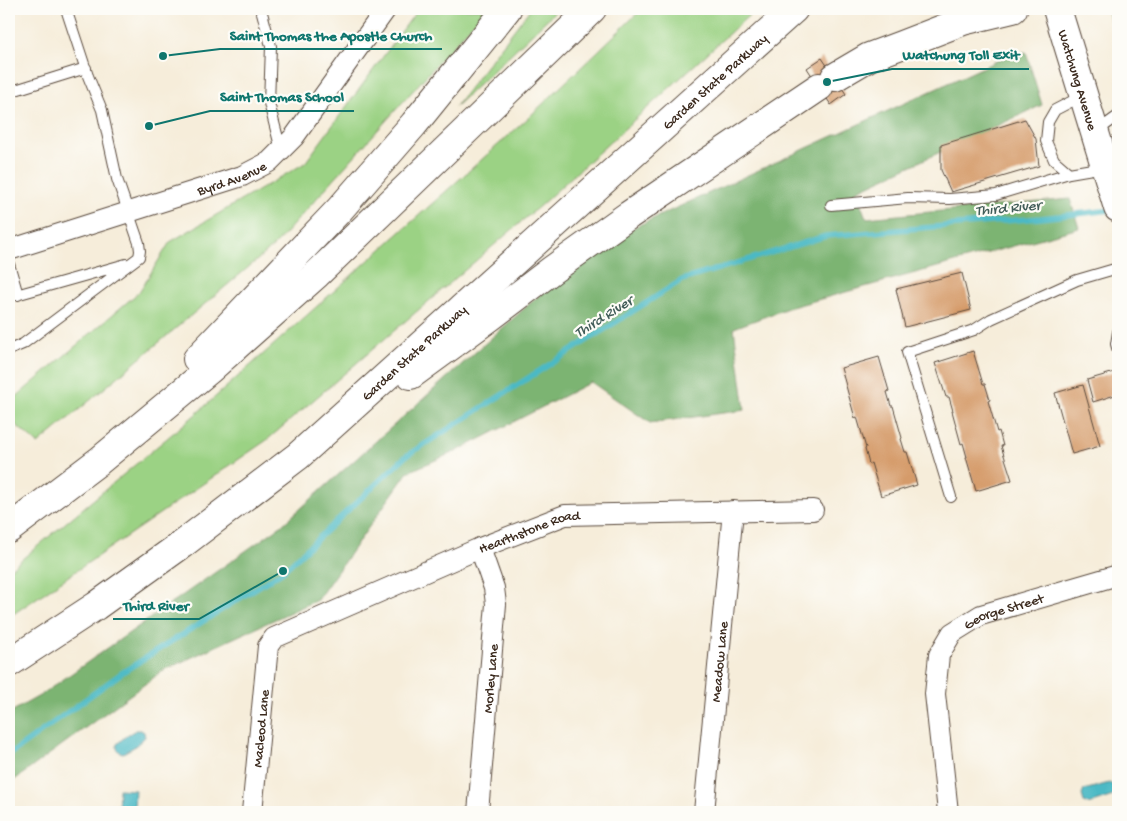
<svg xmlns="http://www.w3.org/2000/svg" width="1127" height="821" font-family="'Gochi Hand',sans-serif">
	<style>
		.green { fill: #9bd284; stroke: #6b7e51 }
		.forest { fill: #7cb472; stroke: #5c6f48 }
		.water { fill: #4cb9c5; stroke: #447272 }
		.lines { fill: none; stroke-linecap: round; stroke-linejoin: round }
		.stream { stroke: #4cb9c5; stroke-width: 5.5 }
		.building { fill: #d59b6a }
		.service-casing { stroke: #57473a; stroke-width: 12 }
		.minor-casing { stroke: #57473a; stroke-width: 22 }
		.secondary-casing { stroke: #57473a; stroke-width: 30 }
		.motorway-casing { stroke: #57473a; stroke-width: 30 }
		.service { stroke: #fff; stroke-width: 10 }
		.minor { stroke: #fff; stroke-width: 20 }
		.secondary { stroke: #fff; stroke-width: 28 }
		.motorway { stroke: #fff; stroke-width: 28 }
		.labels { text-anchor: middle; stroke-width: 4.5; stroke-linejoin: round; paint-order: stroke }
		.street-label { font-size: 14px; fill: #3b2a1e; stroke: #fdfcf7 }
		.water-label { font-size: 15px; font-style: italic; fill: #415c58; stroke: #fdfcf7 }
		.leader { fill: none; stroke: #0f766e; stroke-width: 2 }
		.callout-dot { fill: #0f766e; stroke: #fdfcf7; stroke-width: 2 }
		.callout-label { font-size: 15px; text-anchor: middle; font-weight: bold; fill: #0f766e; stroke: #fdfcf7; stroke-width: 4.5; stroke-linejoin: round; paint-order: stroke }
	</style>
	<rect width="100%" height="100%" fill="#fdfcf7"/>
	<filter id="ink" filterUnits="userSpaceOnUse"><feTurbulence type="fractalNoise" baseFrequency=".02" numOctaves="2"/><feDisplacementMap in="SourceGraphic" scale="10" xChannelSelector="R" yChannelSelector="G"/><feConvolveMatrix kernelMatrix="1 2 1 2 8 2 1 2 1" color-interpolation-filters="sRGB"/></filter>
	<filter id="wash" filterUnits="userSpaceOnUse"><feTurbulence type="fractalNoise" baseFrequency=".0096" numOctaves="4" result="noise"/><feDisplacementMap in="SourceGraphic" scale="20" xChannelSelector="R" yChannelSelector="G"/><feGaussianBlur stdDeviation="1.12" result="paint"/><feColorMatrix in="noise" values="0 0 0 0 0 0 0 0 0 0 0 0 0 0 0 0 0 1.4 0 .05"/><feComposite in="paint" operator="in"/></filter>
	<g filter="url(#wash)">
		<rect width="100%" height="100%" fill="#f6edda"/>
		<path class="green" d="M418,9H486L275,245L38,444L9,419V403L139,292L170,242L305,163Z
			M530,9H558L455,107Z
			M642,9H756L542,204L267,440L9,617V570L196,414L526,120Z
			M1107,9H1118V47Z"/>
		<path class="forest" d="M1026,52L1042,105L856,191L866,218L1070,199L1079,228L788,308L734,328L745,410L650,423L591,382L459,450L408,472L317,600L164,670L9,784V713L41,695L281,526L573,265L602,242L1014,53Z"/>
		<path class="water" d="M136,730H141L144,732L145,737L134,747L123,753C118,752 116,749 117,744L127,735Z
			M1109,783L1113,785L1115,793L1113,796L1089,804L1084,802L1082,795L1084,790Z
			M119,789L135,790L134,812H118Z"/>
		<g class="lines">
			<path class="stream" d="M9,755L123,672L283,571L406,456L682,280L826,236L1041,218L1111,210"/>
		</g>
		<g id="blocks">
			<path class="building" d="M822,58L846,94L831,105L807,68Z
				M1025,119L1036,139L1039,166L951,192L941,170V145Z
				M962,273L971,310L905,327L896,289Z
				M973,351L983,384H985L990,400L988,401L997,432L999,431L1003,446H1001L1012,480L976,491L966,457H967L963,443L961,444L952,411H953L949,397H946L935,363Z
				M879,357L889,391L887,392L891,406H893L902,438L901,439L905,452H907L917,485L881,496L871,463L869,464L865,449L866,448L857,417L855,418L841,368Z
				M1118,371V394L1093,402L1087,380Z
				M1083,385L1100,446L1072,454L1055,393Z"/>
		</g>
	</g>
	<g filter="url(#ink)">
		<use href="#blocks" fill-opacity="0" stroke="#57473a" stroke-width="1"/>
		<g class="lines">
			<g class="service-casing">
				<path id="service" d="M261,9L271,46L269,103L281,150
					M9,92L86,68
					M1097,131L1118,116
					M1069,173L1054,160L1046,141L1048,122L1055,110L1082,96
					M831,205L908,198L950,199L996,195L1069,173L1104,167
					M9,264L18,295
					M9,297L126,264
					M1118,332L1116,344L1118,351
					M9,350L23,344L139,257L140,251L139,243L117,179L102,110L88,76L66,9
					M951,497L907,352L974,330L991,319L1077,280L1118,268"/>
			</g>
			<g class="minor-casing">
				<g id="minor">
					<path id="s1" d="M9,250L242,176L269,162L294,137L386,9"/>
					<path id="s2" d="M252,812L268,646L274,638L480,548L565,515L813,510"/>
					<path id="s3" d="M478,812L496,604L494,588L480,548"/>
					<path id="s4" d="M704,812L733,511"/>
					<path id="s5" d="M948,812L935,694L939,655L952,633L981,615L1118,575"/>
				</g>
			</g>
			<g class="secondary-casing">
				<g id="secondary">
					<path id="s6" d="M1057,9L1118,208"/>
				</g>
			</g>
			<g class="motorway-casing">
				<g id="motorway">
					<path d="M835,77L869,57L901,45L963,21L1013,9"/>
					<path d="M197,359L340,209L414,124L507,9"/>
					<path d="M411,375L489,318L552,270L629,215L819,87"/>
					<path d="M9,529L99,461L209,370L317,274L592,9"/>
					<path id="s7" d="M9,663L96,606L181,545L298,456L794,9"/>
				</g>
			</g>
			<use href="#service" class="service"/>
			<use href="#minor" class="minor"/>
			<use href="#secondary" class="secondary"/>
			<use href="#motorway" class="motorway"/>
		</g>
	</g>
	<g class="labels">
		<g class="street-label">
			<text dy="5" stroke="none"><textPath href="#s7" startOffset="916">Garden State Parkway</textPath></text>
			<text dy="5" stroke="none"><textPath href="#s6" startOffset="74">Watchung Avenue</textPath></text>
			<text dy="5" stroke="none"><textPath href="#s1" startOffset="234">Byrd Avenue</textPath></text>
			<text dy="5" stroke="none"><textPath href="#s7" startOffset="511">Garden State Parkway</textPath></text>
			<text dy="5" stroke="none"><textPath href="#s2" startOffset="454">Hearthstone Road</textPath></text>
			<text dy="5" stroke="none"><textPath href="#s5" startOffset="240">George Street</textPath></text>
			<text dy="5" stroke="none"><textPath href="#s4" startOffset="151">Meadow Lane</textPath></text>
			<text dy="5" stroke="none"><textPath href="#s3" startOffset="134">Morley Lane</textPath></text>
			<text dy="5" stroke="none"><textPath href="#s2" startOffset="84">Macleod Lane</textPath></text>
		</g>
		<g class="water-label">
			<text transform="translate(1008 207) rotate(-5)" y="5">Third River</text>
			<text transform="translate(603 316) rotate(-32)" y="5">Third River</text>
		</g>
	</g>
	<path class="leader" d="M163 56L220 49H442M827 82L892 69H1029M149 126L210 111H354M283 571L199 619H113"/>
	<g class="callout-dot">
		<circle cx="163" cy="56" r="5"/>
		<circle cx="827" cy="82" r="5"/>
		<circle cx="149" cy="126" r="5"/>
		<circle cx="283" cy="571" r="5"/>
	</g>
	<g class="callout-label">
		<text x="331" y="40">Saint Thomas the Apostle Church</text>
		<text x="961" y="59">Watchung Toll Exit</text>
		<text x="282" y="101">Saint Thomas School</text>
		<text x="156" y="610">Third River</text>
	</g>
	<rect width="1127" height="821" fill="none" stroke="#fdfcf7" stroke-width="30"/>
</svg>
